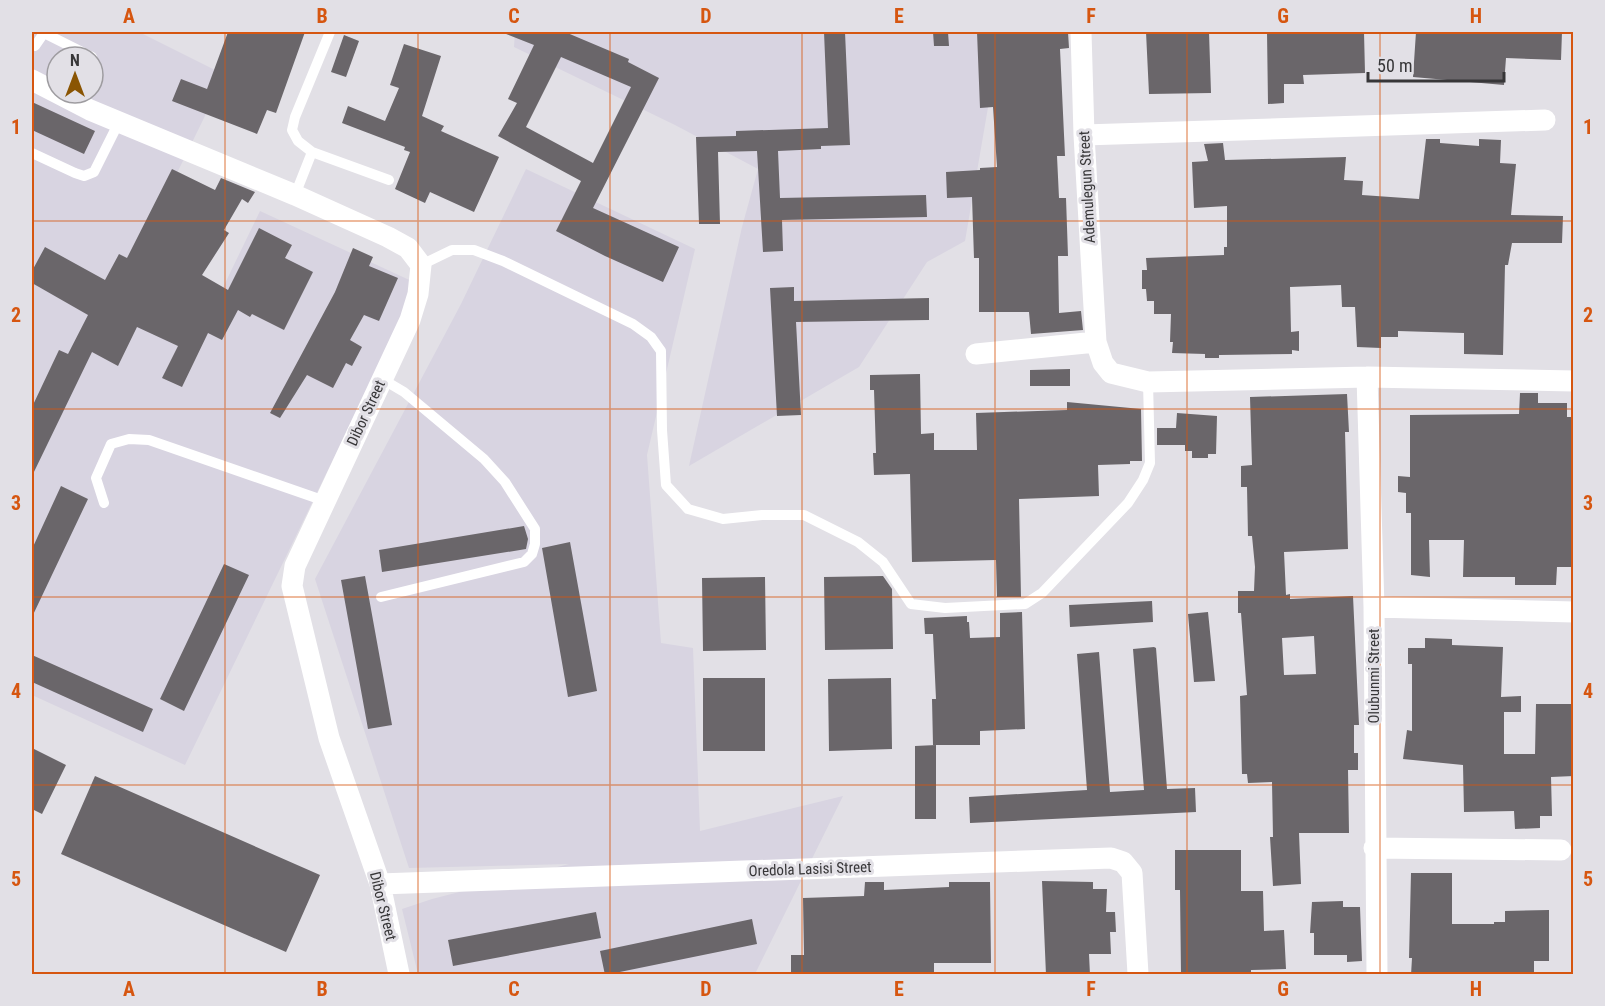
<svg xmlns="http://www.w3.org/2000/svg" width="1605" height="1006" font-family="'Roboto Condensed',sans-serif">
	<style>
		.built { fill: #d8d4e1; fill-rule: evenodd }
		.building { fill: #6a666a; fill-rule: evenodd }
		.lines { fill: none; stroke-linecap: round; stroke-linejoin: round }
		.service { stroke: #fff; stroke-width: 10 }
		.minor { stroke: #fff; stroke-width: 21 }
		.grid { fill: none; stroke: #d65610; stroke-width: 1.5; stroke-opacity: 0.55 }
		.labels { text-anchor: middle; stroke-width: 6; stroke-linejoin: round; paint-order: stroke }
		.street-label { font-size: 15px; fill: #373638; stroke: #e2e0e6 }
		.neatline { fill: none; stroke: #d65610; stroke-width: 2 }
		.grid-label { font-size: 20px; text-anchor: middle; font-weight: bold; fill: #d65610 }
	</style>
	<rect width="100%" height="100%" fill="#e2e0e6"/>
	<path class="built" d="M32,32H139L225,75L133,263L216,302L260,211L418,284L185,765L32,695ZM57,57H93V93H57Z
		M515,32H1001L965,241L927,262L859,367L689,466L742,227L758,169L675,125L514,47Z
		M526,169L695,249L647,455L661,643L693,648L700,831L843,796L755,974H418L402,909L432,899L569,864L409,868L315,579L461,304Z"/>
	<path class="building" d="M228,32H305L276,113L267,110L257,134L172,101L181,79L207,89Z
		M501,32H565L629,59L628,62L659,78L593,208L679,247L663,282L605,256L556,231L581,181L498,136L517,103L508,99L534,45ZM561,57L631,87L593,163L526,127Z
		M824,32H845L850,145L821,146V149L778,151L780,198L926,195L927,217L782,220L783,251L763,252L757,151L718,152L720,224H699L696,137L736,136V131L828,128Z
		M933,32H948L949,46H934Z
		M977,32H1068L1069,48L1060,49L1065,156H1057L1059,198H1066L1068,256H1058L1059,313L1081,311L1083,330L1031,334L1029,312H979V258H974L972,197L947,198L946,172L980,170V168L997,167L993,107L980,108Z
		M1146,32H1209L1211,93L1149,94Z
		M1267,32H1364L1365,73L1303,75L1304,84H1284V103L1268,104Z
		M1416,32H1562L1561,60L1506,58L1504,85L1413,77Z
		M344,35L359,41L346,77L331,72Z
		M404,44L441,56L422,116L444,126L441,131L499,157L474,212L430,192L425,203L395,189L410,152L404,150L405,147L342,123L348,106L385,121L399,88L390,85Z
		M32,102L95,131L84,154L32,130Z
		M1426,139H1440V143L1479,146V139L1501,140L1500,163L1516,164L1511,215L1563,216L1562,243H1512L1508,265H1505L1503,355L1464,354V333L1398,331V337H1381V348L1357,347L1355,307H1342L1341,285L1290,287L1291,332L1299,331V351L1292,350V354L1219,355V358H1205V354L1172,353L1173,342H1170L1171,314H1154V301H1147L1146,289H1142V270H1147L1146,258L1224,255V247H1227V206L1194,208L1192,162L1208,161L1204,144L1223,143L1225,160L1346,157L1344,180L1363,181L1362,195L1419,199Z
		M172,169L215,190L221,178L255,192L248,203L242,199L224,230L229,233L202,275L228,290L259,228L292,245L285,258L313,272L284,330L252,314L250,317L238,310L222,340L208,333L182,387L162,378L178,346L137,327L118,366L92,352L32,476V407L59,350L68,354L88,315L32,283V271L45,247L105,280L119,254L127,258Z
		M353,248L373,257L369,266L398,278L379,321L364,315L350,340L362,347L352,366L346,363L333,388L307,375L280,418L270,413L335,292Z
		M794,287V301L929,298V320L796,322L801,415L777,416L770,288Z
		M1070,369V386H1030V370Z
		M920,374L921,434L934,433V450H977L976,413L1067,410V402L1141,409L1142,461H1130V464L1098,465L1099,496L1019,499L1021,597H997L996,560L912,562L910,474L874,475L873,453H876L874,390H870V375Z
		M1520,393H1538V403H1567V417H1574V567H1557L1556,585H1515V577H1463L1464,540H1429L1430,577L1411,575V513H1406V493L1398,492V476L1410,477V415L1519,414Z
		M1347,394L1349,432H1345L1348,549L1284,552L1286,595L1290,594V599L1353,596L1359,725H1354V753H1358V770H1348L1349,833H1299L1301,884L1273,886L1270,837H1273L1272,782L1248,783L1247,774H1242L1240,696L1247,695L1241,613H1238V591H1254L1255,567L1252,536H1248L1247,487H1241V466L1252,465L1250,397ZM1314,636L1316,674L1284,675L1282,638Z
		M1177,413L1217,416L1216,454H1208V458H1192V451H1185V445H1157V428H1176Z
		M61,486L88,499L32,617V549Z
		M524,526L528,539L526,549L382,572L379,550Z
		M570,542L597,691L568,697L542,548Z
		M224,564L249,575L184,711L160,699Z
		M365,576L392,725L368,729L341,580Z
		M883,576L892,589L893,649L825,650L824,577Z
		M765,577L766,650L703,651L702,578Z
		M1152,601L1153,622L1070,627L1069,605Z
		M1022,612L1025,729L980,731V745H933L932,699H936L933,634H925L924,618L967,616V622H969L970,638L1000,637V613Z
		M1208,612L1215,681L1194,682L1188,614Z
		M1425,638L1452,639V645L1503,647L1501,697L1521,696V712H1504V754H1535L1536,704H1574V776L1551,777L1552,816H1540V828L1515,829L1514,811L1464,812L1463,765L1403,759L1407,730L1412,731V664H1408V648H1425Z
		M1154,647L1156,648L1167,789L1195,788L1196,812L970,823L969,797L1087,790L1077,654L1099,652L1110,792L1144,790L1133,649Z
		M32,655L153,709L143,732L32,682Z
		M703,678H765V751H703Z
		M891,678L892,749L829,751L828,679Z
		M936,745V819H915V746Z
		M32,748L66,765L42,814L32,809Z
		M95,776L320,875L286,952L61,854Z
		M1175,850H1241V891H1263L1264,931L1284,930L1286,969L1251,970V975H1181L1180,890H1175Z
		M1411,873H1452V924H1494V922H1505V911L1549,910V961H1534V975H1411L1412,958H1409Z
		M1042,881L1093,882V889H1107L1106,912H1115L1116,932H1110L1111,954H1089L1090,975H1046Z
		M865,882H884V890L949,887V882H990L991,963H934V975H815V972H791V955H804L803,898L864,896Z
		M1343,901V907H1360L1362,961L1347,962V955H1314V933H1310L1312,902Z
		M596,912L601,938L453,966L448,940Z
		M752,919L757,944L605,975L600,951Z"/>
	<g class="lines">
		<path class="service" d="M45,32L44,33L92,57
			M35,46L44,33
			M312,152L389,180
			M32,153L75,173L84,176L94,172L119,122
			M295,195L312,152L298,141L292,130L295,117L330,32
			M421,265L452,250H474L503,261L633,324L651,337L661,351L662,430L666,485L688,509L723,519L762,515H804L858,542L883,562L911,604L945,608L1025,604L1042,593L1128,503L1143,480L1150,463L1148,382
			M104,503L96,478L111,444L129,439L149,440L325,501
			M381,597L524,562L532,554L535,544V529L505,482L484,459L404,392L382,379"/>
		<path class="minor" d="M1081,32L1084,135L1096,342
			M32,80L90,110L295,195L388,237L408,248L421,265L418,294L410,320L295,566L292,586L329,738L380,884L399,974
			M1084,135L1545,120
			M976,354L1096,342L1103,363L1111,373L1148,382L1367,377L1574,381
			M1367,377L1374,607L1377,974
			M1374,607L1574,612
			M1374,848L1561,850
			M380,884L1111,858L1123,862L1132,873L1138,974"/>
	</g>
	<path class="grid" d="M225,32V974M418,32V974M610,32V974M802,32V974M995,32V974M1187,32V974M1380,32V974M32,221H1574M32,409H1574M32,597H1574M32,785H1574"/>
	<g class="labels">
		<g class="street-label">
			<text transform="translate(1087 187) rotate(-93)" y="5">Ademulegun Street</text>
			<text transform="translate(366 413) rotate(-65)" y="5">Dibor Street</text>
			<text transform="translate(1374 676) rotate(-90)" y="5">Olubunmi Street</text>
			<text transform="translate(810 869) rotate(-2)" y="5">Oredola Lasisi Street</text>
			<text transform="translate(383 906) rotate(76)" y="5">Dibor Street</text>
		</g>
	</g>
	<rect width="1605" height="1006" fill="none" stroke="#e2e0e6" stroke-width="66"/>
	<g transform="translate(75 75)"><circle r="28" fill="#e2e0e6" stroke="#9e9ca0" stroke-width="1.5"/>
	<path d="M0-4.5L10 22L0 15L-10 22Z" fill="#8a5503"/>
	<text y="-9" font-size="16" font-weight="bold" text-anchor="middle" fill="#373638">N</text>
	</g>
	<path d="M1368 72v9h136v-9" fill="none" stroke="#373638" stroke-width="3"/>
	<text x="1377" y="72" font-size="18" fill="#373638" stroke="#e2e0e6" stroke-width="4.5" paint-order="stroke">50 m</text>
	<rect x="33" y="33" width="1539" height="940" class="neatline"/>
	<g class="grid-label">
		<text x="129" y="23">A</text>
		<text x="322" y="23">B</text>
		<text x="514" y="23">C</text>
		<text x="706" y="23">D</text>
		<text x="899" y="23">E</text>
		<text x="1091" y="23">F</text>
		<text x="1283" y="23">G</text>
		<text x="1476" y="23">H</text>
		<text x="16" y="134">1</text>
		<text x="1588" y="134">1</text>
		<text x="16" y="322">2</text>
		<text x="1588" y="322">2</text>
		<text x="16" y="510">3</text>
		<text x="1588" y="510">3</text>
		<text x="16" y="698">4</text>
		<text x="1588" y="698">4</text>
		<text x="16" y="886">5</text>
		<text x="1588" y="886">5</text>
		<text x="129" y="996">A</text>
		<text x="322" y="996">B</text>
		<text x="514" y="996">C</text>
		<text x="706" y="996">D</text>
		<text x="899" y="996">E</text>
		<text x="1091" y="996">F</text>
		<text x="1283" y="996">G</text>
		<text x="1476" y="996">H</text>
	</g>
</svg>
